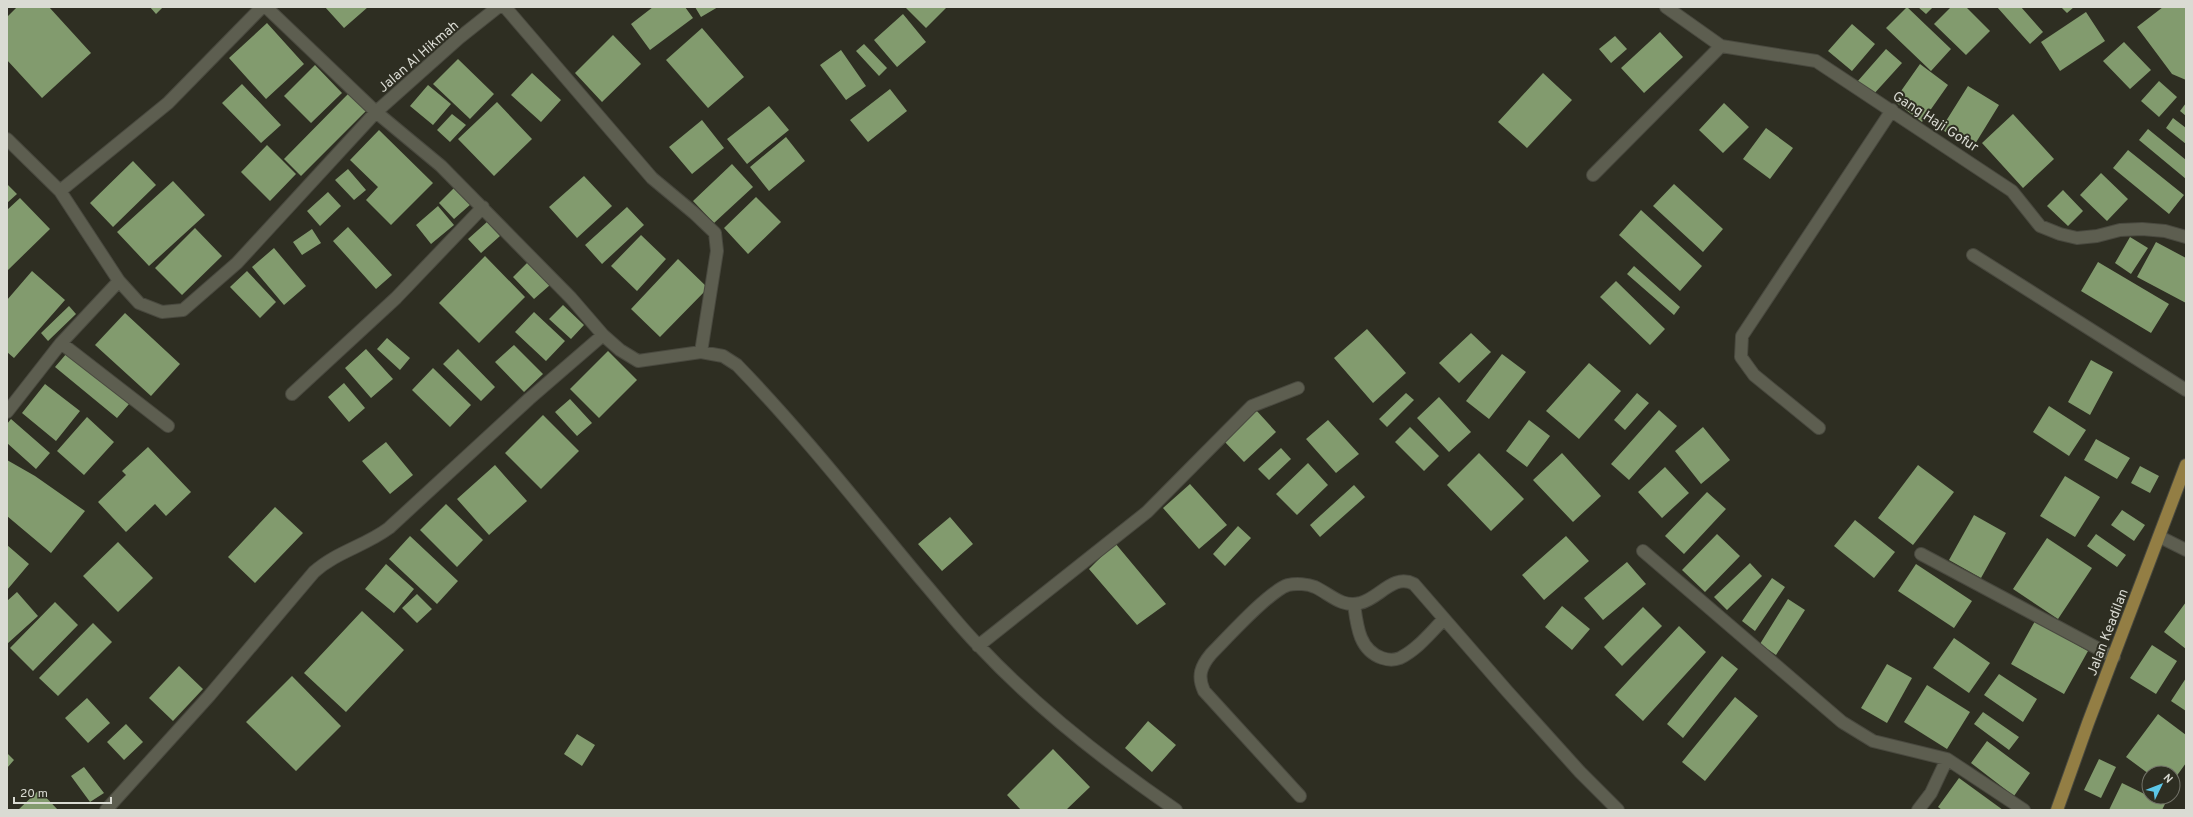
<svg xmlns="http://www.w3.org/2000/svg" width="2193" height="817" font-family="Overpass,sans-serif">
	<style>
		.building { fill: #829b6e }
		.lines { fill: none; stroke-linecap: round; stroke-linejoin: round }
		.minor-casing { stroke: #49493f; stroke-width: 14 }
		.major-casing { stroke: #49493f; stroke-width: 14 }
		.minor { stroke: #5d5e50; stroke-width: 12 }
		.major { stroke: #937e44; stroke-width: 12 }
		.labels { text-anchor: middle; stroke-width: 4; stroke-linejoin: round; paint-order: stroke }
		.street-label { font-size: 14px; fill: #dadbd3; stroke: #2e2e22 }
	</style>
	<rect width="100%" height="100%" fill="#2e2e22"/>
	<path class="building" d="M17,7H49L91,53L42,98L7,60V17Z
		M150,7H163L156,14Z
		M325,7H368L344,28Z
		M653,7H685L693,18L650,50L631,24Z
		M695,7H718L701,17Z
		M905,7H947L926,28Z
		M1907,7L1951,49L1931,71L1886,28Z
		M1918,7H1933L1926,14Z
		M1951,7H1966L1990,31L1966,55L1934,24Z
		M1997,7H2021L2043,32L2030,44Z
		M2061,7H2074L2067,13Z
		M2163,7H2186V80L2172,74L2137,27Z
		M2086,12L2105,41L2060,71L2041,42Z
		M903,14L926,42L897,67L874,40Z
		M267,23L304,64L266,99L229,58Z
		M1852,24L1875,44L1852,71L1828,51Z
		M702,28L744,77L708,108L666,60Z
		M1660,32L1683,57L1644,93L1621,68Z
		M613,35L641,64L602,102L575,73Z
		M1615,36L1627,49L1611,63L1599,49Z
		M2124,42L2151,70L2130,89L2103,61Z
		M864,44L887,68L879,76L856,51Z
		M1886,49L1902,63L1872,96L1857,82Z
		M841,50L866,86L846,100L820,65Z
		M458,59L494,94L470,119L433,84Z
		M1920,64L1948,85L1922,122L1894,101Z
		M315,65L342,93L311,123L284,96Z
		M532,73L561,100L541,122L511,95Z
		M1543,73L1572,100L1527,148L1498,122Z
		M2159,81L2177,97L2159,117L2141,101Z
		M242,84L281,125L261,143L222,103Z
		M428,85L451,104L433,125L410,106Z
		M1968,86L1999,105L1972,149L1941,129Z
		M890,89L907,111L868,142L850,120Z
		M349,93L366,111L301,176L284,159Z
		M497,102L532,139L494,176L458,139Z
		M1724,103L1749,127L1723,153L1699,130Z
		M2186,103V116L2180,111Z
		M769,106L789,130L747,164L727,139Z
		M452,114L466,125L450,142L437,130Z
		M2013,114L2054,159L2023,188L1982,143Z
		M2173,118L2186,128V144L2166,128Z
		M702,120L724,148L692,174L669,147Z
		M1766,128L1793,148L1770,179L1743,159Z
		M2148,129L2186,160V179L2139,140Z
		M379,130L433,183L391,225L366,200L378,187L350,160Z
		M786,137L805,161L769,191L750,167Z
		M267,145L296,174L270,201L241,172Z
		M2128,150L2184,195L2169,214L2113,168Z
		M133,161L156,185L113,227L90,203Z
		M732,164L753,187L714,223L693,201Z
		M348,169L366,190L354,200L335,180Z
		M2101,173L2128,199L2107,221L2080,195Z
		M584,176L612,206L577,238L549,207Z
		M173,181L205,215L149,266L117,232Z
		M7,184L17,194L7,203Z
		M1674,184L1723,229L1703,252L1653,206Z
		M455,187L471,204L454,219L439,203Z
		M2063,190L2083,211L2068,226L2047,206Z
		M328,192L341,206L320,226L307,211Z
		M756,197L781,222L748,254L724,228Z
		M20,198L50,229L7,271V210Z
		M438,206L454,225L431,244L416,225Z
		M627,207L644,225L602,264L585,245Z
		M1641,210L1702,266L1680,291L1619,235Z
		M487,222L500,236L481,253L468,239Z
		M348,227L392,275L376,289L333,241Z
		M195,228L222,256L182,295L155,268Z
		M312,229L321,243L302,255L293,242Z
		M641,235L666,259L637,291L611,266Z
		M2130,237L2148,248L2131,274L2115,263Z
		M2156,242L2186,258V303L2137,277Z
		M274,248L306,286L284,305L252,267Z
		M485,256L525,297L479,343L439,303Z
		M678,259L708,288L660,337L631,309Z
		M528,262L550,285L534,299L513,277Z
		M2098,262L2169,304L2151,333L2081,291Z
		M1634,266L1680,307L1674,315L1627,274Z
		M32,271L65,300L14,358L7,352V300Z
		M247,271L276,302L260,318L230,287Z
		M1616,281L1665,329L1650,345L1600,297Z
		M563,305L584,325L571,339L549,319Z
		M69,306L76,314L48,341L41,333Z
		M534,312L565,341L546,361L515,332Z
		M125,313L180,364L151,396L95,345Z
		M1367,329L1406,373L1373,403L1334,358Z
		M1471,333L1491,352L1459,383L1439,363Z
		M387,338L410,358L400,370L377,349Z
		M514,345L543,374L524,392L495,362Z
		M366,349L393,379L371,398L345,368Z
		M458,349L495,387L481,401L443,364Z
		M608,351L637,380L599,418L570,389Z
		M67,353L129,404L117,418L55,367Z
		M1502,354L1526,372L1489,419L1466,401Z
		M2091,360L2113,372L2090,415L2068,402Z
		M1589,363L1621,391L1579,439L1546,411Z
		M433,368L471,405L450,427L412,390Z
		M344,383L365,408L349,422L328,397Z
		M45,384L80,411L56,441L22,413Z
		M1406,393L1414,400L1387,427L1379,419Z
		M1637,393L1649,403L1625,430L1614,420Z
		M1439,397L1471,432L1449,452L1417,418Z
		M570,399L592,423L577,436L555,412Z
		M2049,406L2086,430L2069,456L2033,432Z
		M1256,410L1276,432L1244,462L1223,440Z
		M1659,410L1677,426L1629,480L1611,464Z
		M543,415L579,451L541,489L505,453Z
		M87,417L114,442L84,475L57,451Z
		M11,419L50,453L36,469L7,443V424Z
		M1328,420L1359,454L1336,473L1306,439Z
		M1529,420L1550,436L1527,467L1506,451Z
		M1410,427L1439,456L1424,471L1395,442Z
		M1703,427L1730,460L1701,484L1675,451Z
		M2096,439L2130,458L2117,479L2084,460Z
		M386,442L413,475L390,494L362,461Z
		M148,447L191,492L166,516L155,504L126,532L98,502L126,475L122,471Z
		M1281,448L1291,459L1269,480L1258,469Z
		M1479,453L1524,499L1491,531L1447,485Z
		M1562,453L1601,496L1573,522L1533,480Z
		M7,460L35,476L85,511L51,553L7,516Z
		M1308,463L1328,485L1297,515L1276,494Z
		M495,465L527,501L489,535L457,499Z
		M1918,465L1954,492L1913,545L1878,518Z
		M2140,466L2159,476L2150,493L2131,483Z
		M1665,467L1689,493L1662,518L1638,492Z
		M2065,476L2100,497L2075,537L2040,516Z
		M1190,484L1227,525L1199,549L1163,508Z
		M1354,485L1365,497L1320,537L1310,525Z
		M1707,492L1726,509L1684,554L1665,536Z
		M446,504L483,540L457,567L420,530Z
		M275,507L303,533L255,583L228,557Z
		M2122,510L2145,525L2134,541L2111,525Z
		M1974,515L2006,533L1981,578L1949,560Z
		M950,517L973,544L942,571L918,544Z
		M1855,520L1895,552L1874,578L1834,546Z
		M1238,526L1251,538L1225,566L1213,554Z
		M1717,534L1740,556L1705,592L1682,570Z
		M2096,534L2126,555L2117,567L2087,546Z
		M410,536L458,581L437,604L389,559Z
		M1566,536L1589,561L1544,600L1522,575Z
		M2047,538L2092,568L2058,619L2013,589Z
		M118,542L153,578L118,612L83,576Z
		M1115,543L1166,604L1137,625L1089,569Z
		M7,545L29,564L7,590Z
		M1627,562L1646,584L1603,620L1584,598Z
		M1750,563L1762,576L1727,610L1714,597Z
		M386,564L414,589L394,613L365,589Z
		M1916,564L1972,601L1954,628L1898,591Z
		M1772,578L1785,587L1755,631L1742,621Z
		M17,592L38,616L7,644V601Z
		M417,594L432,609L417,623L402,608Z
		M1788,599L1805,610L1776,655L1760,644Z
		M55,602L78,625L33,671L10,648Z
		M2186,602V649L2164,632Z
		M1562,606L1590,629L1572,650L1545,627Z
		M1643,607L1662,626L1622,666L1604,647Z
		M362,611L404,650L346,712L304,673Z
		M2035,621L2088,651L2064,694L2011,664Z
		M93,623L112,642L58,696L39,678Z
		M1679,626L1706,652L1643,721L1615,695Z
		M1954,638L1990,663L1969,693L1933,668Z
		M2152,645L2177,661L2156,694L2130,678Z
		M1722,656L1738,669L1683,738L1667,724Z
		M1887,664L1912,678L1887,723L1861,708Z
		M179,666L203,689L173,721L149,698Z
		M1999,674L2037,699L2023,722L1984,695Z
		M292,676L341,726L296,771L246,722Z
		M2186,678V711L2171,701Z
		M1927,685L1970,712L1947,749L1904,722Z
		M1735,697L1758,716L1705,781L1682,762Z
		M87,698L110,723L88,743L65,718Z
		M1983,712L2019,737L2009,750L1974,724Z
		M2158,714L2186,735V763L2173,781V773L2149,774L2126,757Z
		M1148,721L1176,745L1152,772L1125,748Z
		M126,724L143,742L124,760L107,742Z
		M577,734L595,745L582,766L564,754Z
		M1987,741L2030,773L2014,796L1971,763Z
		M1053,749L1090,787L1066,810H1021L1007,795Z
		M7,753L14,760L7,768Z
		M2099,759L2116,767L2101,798L2084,790Z
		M84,767L104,793L90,802L71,776Z
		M1959,778L2003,810H1942L1938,807Z
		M2122,783L2165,804L2162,810H2109Z
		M39,790L58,810H18Z"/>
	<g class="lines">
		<g class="minor-casing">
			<path id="minor" d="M262,7L168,103L60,191L119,281L139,303L162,312L183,310L237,263L376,112L459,38L498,7
				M505,7L652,178L694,213L715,233L717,251L701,352
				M1666,7L1721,46L1816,61L2012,191L2040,226L2060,234L2077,238L2097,236L2120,230L2142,229L2165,231L2186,237
				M7,139L60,191
				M1593,175L1721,46
				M1973,255L2186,390
				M603,335L620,350L638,361L701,352L723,356L737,365C802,432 860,506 920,578C940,601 959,626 980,647C1038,709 1106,762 1176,810
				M61,343L168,426
				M292,394L396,298L483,207
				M7,412L61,343L119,281
				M1819,428L1754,375L1741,357L1742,336L1892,110
				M2160,537L2186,550
				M1643,551L1842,722L1873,741L1947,759L2024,810
				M1921,554L2114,657
				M1354,604C1357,626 1359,650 1382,658C1388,660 1395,660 1400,658C1418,649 1431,632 1444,619
				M978,646L1147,512L1252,406L1298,388
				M1300,796L1204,691C1197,676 1201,666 1211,654C1227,638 1269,591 1288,585C1296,583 1308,584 1315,587C1330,594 1342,608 1360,603C1379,599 1393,573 1414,584L1507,691L1580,772L1618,810
				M106,810L209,696L314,572C336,552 365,546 389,528L529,399L603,335L571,298L441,166L376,112L266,7
				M1918,810L1931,793L1947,759"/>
		</g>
		<g class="major-casing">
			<path id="major" d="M2057,810L2088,723L2186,465"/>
		</g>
		<use href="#minor" class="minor"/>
		<use href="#major" class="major"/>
	</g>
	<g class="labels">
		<g class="street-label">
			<text transform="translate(418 56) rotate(-41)" y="5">Jalan Al Hikmah</text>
			<text transform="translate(1936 121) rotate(33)" y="5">Gang Haji Gofur</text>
			<text transform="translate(2107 632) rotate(-69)" y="5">Jalan Keadilan</text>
		</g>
	</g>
	<rect width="2193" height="817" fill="none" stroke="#dadbd3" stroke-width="16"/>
	<g transform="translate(2161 785) rotate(47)"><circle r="19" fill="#2e2e22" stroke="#737369"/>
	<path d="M0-3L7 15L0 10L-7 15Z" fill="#5cc7e8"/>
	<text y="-6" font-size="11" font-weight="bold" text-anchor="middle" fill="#dadbd3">N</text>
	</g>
	<path d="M14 797v6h97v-6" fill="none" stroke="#dadbd3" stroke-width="2"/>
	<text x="20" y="797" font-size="12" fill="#dadbd3" stroke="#2e2e22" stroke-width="3" paint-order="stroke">20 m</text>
</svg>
